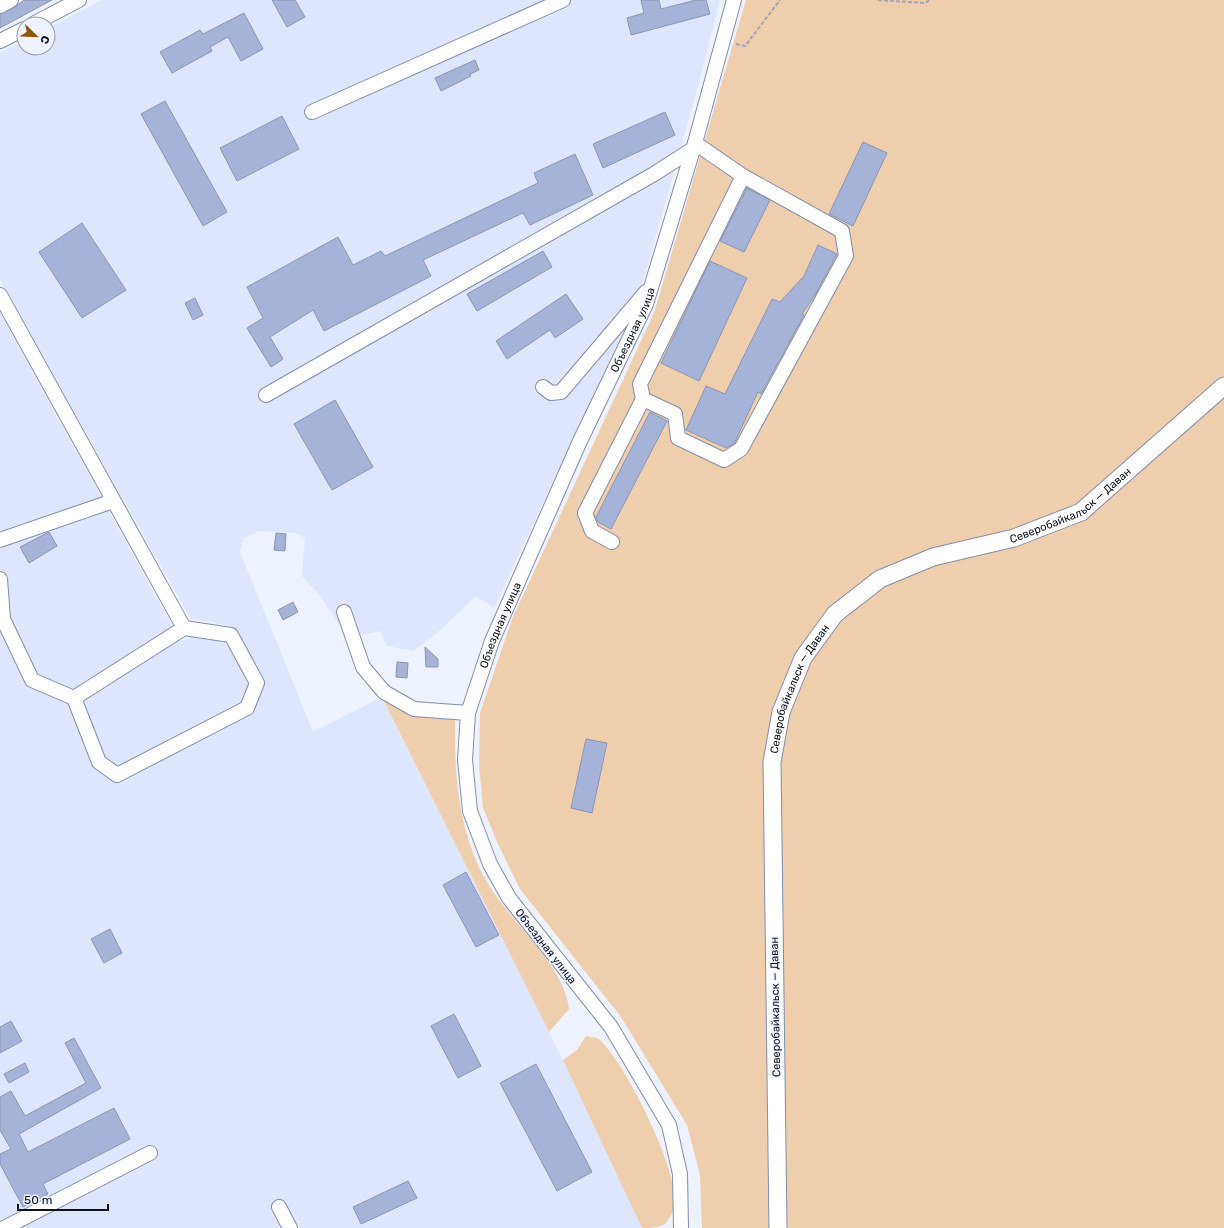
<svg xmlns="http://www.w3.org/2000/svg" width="1224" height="1228" font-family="Rubik,sans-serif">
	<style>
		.built { fill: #dde6fd }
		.green { fill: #efceae }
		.building { fill: #a5b3d9; stroke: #8a95b2 }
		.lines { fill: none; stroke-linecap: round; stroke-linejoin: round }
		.minor-casing { stroke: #828daa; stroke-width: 16 }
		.major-casing { stroke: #828daa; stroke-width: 19 }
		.path { stroke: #a2a6b2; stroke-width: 2; stroke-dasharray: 4 2; stroke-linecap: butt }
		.minor { stroke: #fff; stroke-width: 14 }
		.major { stroke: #fff; stroke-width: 17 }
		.labels { text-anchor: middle; stroke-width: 3; stroke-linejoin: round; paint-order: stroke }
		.street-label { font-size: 11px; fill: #0e111c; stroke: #edf2fe }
	</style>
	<rect width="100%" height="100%" fill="#edf2fe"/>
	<path class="built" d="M102,0H720L696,94L638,299L494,608L476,596L439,631L413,651L387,646L380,631L360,635L344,631L318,593L302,576L305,538L295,533L259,531L244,538L240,552L313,732L382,697L621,1177L642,1228H0V313L180,641L230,626L190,618L0,280V53L24,41V48H48V28Z"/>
	<path class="green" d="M746,0H1224V1228H702L700,1175L687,1125L621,1017L520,889L498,844L483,808L479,764L480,713L512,619L654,313Z
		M382,697L411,716L455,719C454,779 459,842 494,893C517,927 565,968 569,1009L549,1032Z
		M586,1036C590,1037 597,1037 600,1040C626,1064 679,1171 675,1205C674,1209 669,1221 665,1224C659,1228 649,1228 642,1228L563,1060L577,1050Z"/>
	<path class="building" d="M24,0H52L0,28V14L15,7Z
		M272,0H295L305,17L287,27Z
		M641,0H659L661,9L696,0H706L710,14L631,35L627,18L644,13Z
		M244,13L263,49L241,61L228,37L210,47L212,51L172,73L160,52L200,30L203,34Z
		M475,60L479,70L470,74L471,76L441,91L435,78Z
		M165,101L227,212L203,226L141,114Z
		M665,112L675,135L603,168L593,144Z
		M282,116L299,149L237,181L220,148Z
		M863,142L887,153L853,226L829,214Z
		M575,154L593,195L530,225L523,213L423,260L431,276L324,331L313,310L270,337L283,359L271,367L247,328L263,318L247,287L338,237L353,265L381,251L385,256L538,183L534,173Z
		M747,188L770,200L744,252L720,241Z
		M82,223L126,290L82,318L39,252Z
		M818,245L837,254L815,295L802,314L804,315L761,394L758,392L734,444L726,448L686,430L706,386L725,394L772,299L780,302L804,276Z
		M543,251L552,267L477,311L467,294Z
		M710,261L747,278L699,381L661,363Z
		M566,294L583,319L555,338L550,330L507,359L496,341Z
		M195,298L203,315L193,320L185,303Z
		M335,400L373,467L332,490L294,424Z
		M650,412L667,421L611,529L598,522L596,517Z
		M49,532L57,546L29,563L20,547Z
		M276,533L286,534L285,551L274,550Z
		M293,602L298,612L283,620L278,610Z
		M425,647L438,659V667H426Z
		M397,662L408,663L407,678L396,677Z
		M586,739L607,743L592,813L571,808Z
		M466,872L499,935L476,947L443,885Z
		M110,929L122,953L104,963L91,939Z
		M454,1014L481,1066L458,1078L431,1026Z
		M11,1021L22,1041L0,1053V1027Z
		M74,1038L101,1088L19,1134L28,1152L114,1108L130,1139L43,1184L48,1194L23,1207L0,1164V1154L11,1149L0,1130V1097L11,1091L25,1116L86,1083L65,1043Z
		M25,1063L29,1072L9,1083L4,1074Z
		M536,1064L592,1172L557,1191L500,1083Z
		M408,1181L417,1198L361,1224L353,1207Z"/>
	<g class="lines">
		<g class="minor-casing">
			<g id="minor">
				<path d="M0,6L11,0"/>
				<path d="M33,24L79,0"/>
				<path d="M0,41L24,29"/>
				<path d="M312,112L563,0"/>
				<path d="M695,143L743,176L842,231L846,256L741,449L724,460L678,438L675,414L643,399L640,384L743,176"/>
				<path d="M0,295L184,628"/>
				<path d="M543,387L551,393L561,392L646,292"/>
				<path d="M266,395L654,174L693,149"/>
				<path d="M0,540L113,501"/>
				<path d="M612,542L592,531L585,513L643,399"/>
				<path d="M0,579L3,619L32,680L74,698"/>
				<path d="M344,612L363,667L384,692L414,709L468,713"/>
				<path d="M184,628L231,635L257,683L247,708L117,775L99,762L74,698Z"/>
				<path d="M279,1207L290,1228"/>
				<path d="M4,1228L150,1153"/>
				<path id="s1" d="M681,1228L680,1174L669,1125L611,1027L509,898L490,864L470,811L465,760L468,713L492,641L580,441L646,304L695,143L734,0"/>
			</g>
		</g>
		<g class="major-casing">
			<g id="major">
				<path id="s2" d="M778,1228L772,762L781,712L803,658L835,614L880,579L933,557L1014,538L1081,512L1224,386"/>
			</g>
		</g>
		<path class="path" d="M878,0L925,3L930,0
			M736,44L745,46L780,0"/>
		<use href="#minor" class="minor"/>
		<use href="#major" class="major"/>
	</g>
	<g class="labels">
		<g class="street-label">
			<text dy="4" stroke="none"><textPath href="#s1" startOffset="994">Объездная улица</textPath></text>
			<text dy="4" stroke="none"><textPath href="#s2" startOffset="893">Северобайкальск — Даван</textPath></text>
			<text dy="4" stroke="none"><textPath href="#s1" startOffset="670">Объездная улица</textPath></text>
			<text dy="4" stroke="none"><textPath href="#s2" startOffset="545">Северобайкальск — Даван</textPath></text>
			<text transform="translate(546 946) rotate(52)" y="4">Объездная улица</text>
			<text transform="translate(775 1007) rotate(-91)" y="4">Северобайкальск — Даван</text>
		</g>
	</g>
	<g transform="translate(36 36) rotate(113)"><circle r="19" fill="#edf2fe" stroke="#9498a4"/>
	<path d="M0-3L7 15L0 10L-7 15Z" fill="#8d560a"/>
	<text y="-6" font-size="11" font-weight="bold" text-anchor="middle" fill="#0e111c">С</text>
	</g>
	<path d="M18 1204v6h90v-6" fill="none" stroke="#0e111c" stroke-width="2"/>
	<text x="24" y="1204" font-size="12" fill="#0e111c" stroke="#edf2fe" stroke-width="3" paint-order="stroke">50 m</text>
</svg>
